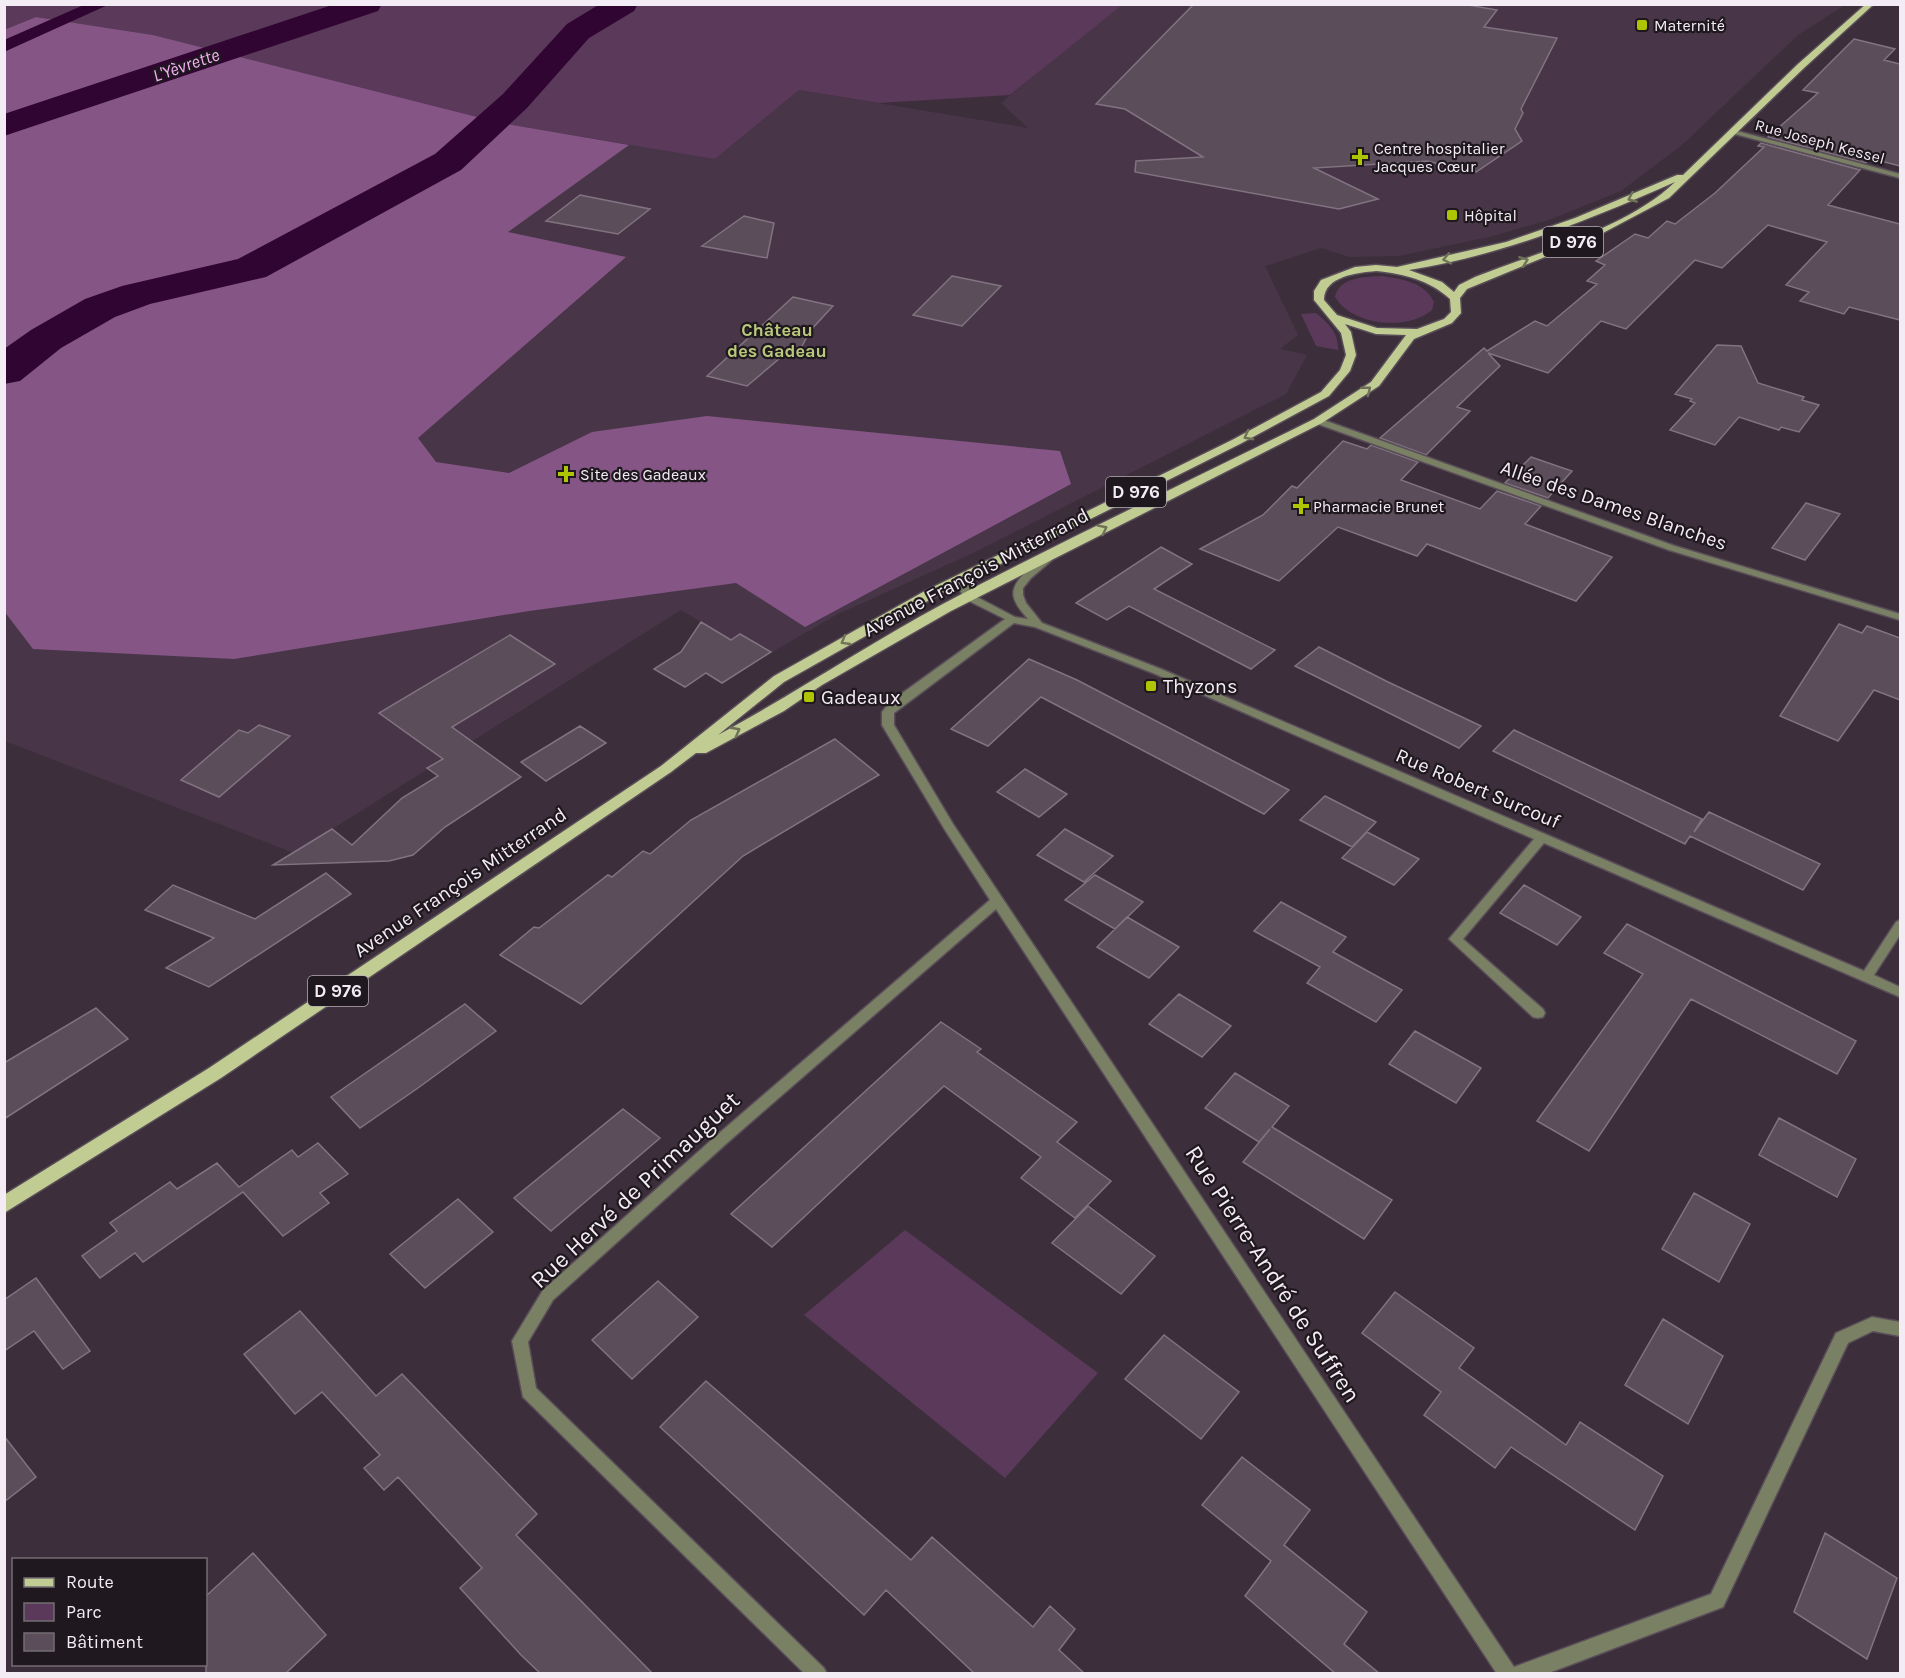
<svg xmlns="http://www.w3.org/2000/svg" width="1905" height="1678" font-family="Karla,sans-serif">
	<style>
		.built { fill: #483648 }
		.green { fill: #5b395b }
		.forest { fill: #855685 }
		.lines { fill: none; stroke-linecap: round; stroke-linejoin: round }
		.canal { fill: #300532; fill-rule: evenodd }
		.river { fill: #300532; fill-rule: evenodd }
		.building { fill: #5b4d5a; stroke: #827381; stroke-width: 1.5 }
		.street-casing { stroke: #594d59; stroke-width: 3 }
		.primary-casing { stroke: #594d59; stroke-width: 3 }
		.street { fill: #7a8064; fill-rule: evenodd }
		.primary { fill: #c0cc92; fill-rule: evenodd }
		.oneway { stroke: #707258 }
		.poi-dot { fill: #afc504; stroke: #1f191f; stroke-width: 2 }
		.labels { text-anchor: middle; stroke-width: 4.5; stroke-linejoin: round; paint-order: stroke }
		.far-poi-label { font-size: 16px; fill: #f4ecf4; stroke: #1f191f; text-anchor: start }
		.far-street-label { font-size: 16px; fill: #f4ecf4; stroke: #1f191f }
		.far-water-label { font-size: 18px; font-style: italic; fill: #f7b0f6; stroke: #1f191f }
		.shield { fill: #1f191f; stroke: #b4adb4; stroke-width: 1.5 }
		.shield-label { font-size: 18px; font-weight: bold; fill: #f4ecf4 }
		.far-quarter-label { font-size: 18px; font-weight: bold; fill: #b9c87c; stroke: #1f191f }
		.street-label { font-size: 20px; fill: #f4ecf4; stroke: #1f191f }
		.poi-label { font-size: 20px; fill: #f4ecf4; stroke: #1f191f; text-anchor: start }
		.near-street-label { font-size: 24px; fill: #f4ecf4; stroke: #1f191f }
	</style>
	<rect width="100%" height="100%" fill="#3c2f3b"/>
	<path class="built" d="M1120,5H1845L1798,35L1682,145L1621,191L1549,220L1489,237L1399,256L1350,257L1321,248L1265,266L1298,335L1280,349L1307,355L1286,394L971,554L838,614L762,658L681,610L294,853L5,741V381L510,125L515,116L715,159L799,90L1028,128L1001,103Z"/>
	<path class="green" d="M5,4L1122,5L1010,95L879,103L799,90L715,159L501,123L153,35L36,17L5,30Z
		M1382,276C1401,279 1425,282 1434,302L1432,310C1408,331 1352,326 1335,297C1339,277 1364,277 1382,276Z
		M1316,313C1328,323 1339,333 1338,350L1316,346L1301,314Z
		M905,1230L1098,1373L1005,1478L804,1315Z"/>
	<path class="forest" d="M36,17L153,35L501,123L629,145L508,232L626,257L418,438L436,462L509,473L592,432L707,416L1060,451L1071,484L805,627L736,583L529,611L234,659L33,649L4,611V30Z"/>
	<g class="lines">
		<path class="canal" d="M86,4H110L4,52V40Z"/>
		<path class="river" d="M335,4H382L378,11L4,136V114Z
			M600,4H638L634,11L589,38L527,108L461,170L266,277L150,304L115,317L61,348L20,381L4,384V349L31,330L85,299L122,286L238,259L435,154L503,94L567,24Z"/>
	</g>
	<path class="building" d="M1194,4H1462L1497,10L1484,27L1557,38L1521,109L1523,113L1515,129L1522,141L1476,172L1472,168H1453L1428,161L1314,168L1378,199L1339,209L1135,172L1136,161L1203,157L1125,109L1096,104Z
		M1854,39L1895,49L1884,60L1900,64V166L1870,158L1866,163L1768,137L1818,93L1803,90Z
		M1761,143L1860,170L1828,205L1900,224V320L1849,307L1844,314L1800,301L1809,292L1786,285L1827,242L1768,225L1722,268L1695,260L1626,329L1601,321L1548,373L1488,353L1500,366L1457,407L1470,411L1426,455L1380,438L1484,348L1487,351L1535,321L1547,326L1597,284L1587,281L1605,265L1596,261L1635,234L1648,238L1667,221L1675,224L1715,193L1764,147L1758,146Z
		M580,195L650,209L618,234L546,221Z
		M744,216L774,223L767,258L702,246Z
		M952,276L1001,286L962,326L913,315Z
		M793,297L833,306L810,331L802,346L792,348L747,386L707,376Z
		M1717,345L1741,346L1758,383L1804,397L1802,400L1819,405L1799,432L1781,427L1779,430L1739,417L1715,445L1670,430L1695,403L1690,401L1692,399L1675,394Z
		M1343,441L1367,449L1371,445L1418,462L1401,480L1480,509L1497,491L1541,506L1525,524L1612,557L1576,601L1427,544L1417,556L1338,527L1279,581L1200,549L1263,515L1292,486L1297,488Z
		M1531,457L1572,471L1548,498L1505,483Z
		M1806,503L1840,514L1805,560L1772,548Z
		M1161,547L1192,564L1154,589L1275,650L1251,669L1129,606L1107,620L1076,603Z
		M701,622L731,640L740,634L771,652L722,683L706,673L685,687L654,669L681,652Z
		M1839,624L1862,633L1867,626L1900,638V700L1874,690L1838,741L1780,716Z
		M510,635L555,664L452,727L521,777L445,827L413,855L389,861L273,865L332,829L352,845L402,798L438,776L427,768L443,759L379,713Z
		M1319,647L1386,681L1481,726L1459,748L1295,666Z
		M1029,659L1077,680L1289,790L1264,814L1041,697L988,746L951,729Z
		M259,725L290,736L219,797L181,780L239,730L248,733Z
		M580,726L606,743L546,781L521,762Z
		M1514,730L1702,819L1694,832L1709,812L1820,864L1803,890L1690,836L1685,844L1493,751Z
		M835,739L879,775L743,856L581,1004L500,955L534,927L539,928L608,875L612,877L643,851L650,854L691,820Z
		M1025,769L1067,794L1039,817L997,792Z
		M1325,796L1376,822L1352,847L1300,820Z
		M1065,829L1113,856L1084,882L1037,855Z
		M1367,832L1419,859L1394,885L1342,858Z
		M326,873L351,894L209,987L166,968L214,938L145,910L173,885L255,919Z
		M1095,875L1143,902L1115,929L1065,900Z
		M1524,885L1581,917L1557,945L1500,913Z
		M1281,902L1346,937L1333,952L1402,990L1376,1022L1307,983L1320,967L1254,931Z
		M1127,917L1179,947L1149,978L1097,947Z
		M1627,924L1856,1041L1837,1074L1691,999L1589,1151L1537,1121L1643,974L1604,953Z
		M1179,994L1231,1026L1202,1057L1149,1024Z
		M465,1004L496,1031L418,1088L360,1128L331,1097Z
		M96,1008L128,1039L4,1119V1063Z
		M941,1022L981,1049L977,1052L1077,1122L1057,1142L1111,1181L1075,1218L1021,1178L1041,1157L944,1086L772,1247L731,1214Z
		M1415,1031L1481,1068L1456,1103L1389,1064Z
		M1235,1073L1289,1106L1272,1127L1392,1200L1364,1239L1243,1162L1270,1129L1259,1142L1205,1108Z
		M623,1109L660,1138L551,1231L514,1198Z
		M1779,1118L1856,1159L1837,1197L1759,1155Z
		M318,1143L348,1174L320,1193L329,1203L283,1236L243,1192L143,1262L135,1253L100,1278L82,1256L117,1231L110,1223L170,1182L177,1189L217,1163L239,1187L292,1150L298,1157Z
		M1694,1193L1750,1224L1719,1282L1662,1249Z
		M458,1199L493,1232L425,1288L390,1254Z
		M1088,1206L1155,1256L1121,1294L1052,1243Z
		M36,1278L90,1351L63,1369L34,1331L4,1351V1300Z
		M658,1281L698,1317L632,1379L592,1340Z
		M1395,1292L1474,1348L1459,1368L1566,1445L1580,1422L1663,1476L1635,1530L1511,1447L1495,1468L1424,1415L1441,1392L1362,1333Z
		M300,1311L376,1396L402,1374L537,1514L516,1535L653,1674H541L521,1655L460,1588L482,1568L398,1477L384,1490L364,1468L380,1455L322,1392L295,1414L244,1354Z
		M1663,1319L1723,1356L1688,1424L1625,1385Z
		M1164,1335L1239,1392L1201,1439L1125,1379Z
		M706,1381L911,1560L932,1537L1033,1627L1050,1606L1075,1629L1059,1650L1085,1674H975L886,1590L864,1615L660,1427Z
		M4,1436L36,1477L4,1502Z
		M1242,1457L1310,1510L1284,1545L1367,1612L1344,1644L1380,1674H1336L1245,1596L1271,1561L1202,1505Z
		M1825,1533L1897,1578L1867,1659L1794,1612Z
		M253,1553L326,1635L285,1674H206V1596Z"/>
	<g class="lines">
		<g class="street-casing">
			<path id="street" d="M1733,130L1900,174V178L1731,133V131Z
				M1318,418L1675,546L1900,614V620L1669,550L1315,423V419Z
				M1048,555L1052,556V560L1031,578L1023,588V595L1026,603L1042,623L1161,669L1864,971L1896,922L1900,920V935L1874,975L1900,987V997L1544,843L1463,939L1543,1009L1545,1013L1543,1017L1538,1018L1533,1017L1449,939L1534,839L1153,673L1035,627L1014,623L894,713V725L953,824L1514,1667L1711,1594L1836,1333L1872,1317L1900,1322V1336L1873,1331L1848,1343L1723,1607L1546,1674H1497L996,909L727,1143L553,1300L528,1342L536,1388L824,1668L827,1674H805L523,1397L512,1341L543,1290L717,1135L990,900L945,830L882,725V712L890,702L1005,619L965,599L959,589L967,573L971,572L976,575L969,589L973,595L1015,617L1028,619C1010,599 1007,589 1028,570C1035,565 1040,558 1048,555Z"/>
		</g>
		<g class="primary-casing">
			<path id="primary" d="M1866,4H1874L1804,68L1669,198L1601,234L1467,289L1460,298L1461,313L1452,323L1414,339L1379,386L1322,423L951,611L822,685L784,711L706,753H696L671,772L221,1078L4,1213V1195L209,1068L661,766L774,676L923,592L1232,440L1321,392L1340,370L1346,355L1341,333L1314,300V291L1321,280L1355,267L1376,265L1397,267L1506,242L1575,218L1677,175H1683L1798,64ZM1675,182C1628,228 1536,253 1475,277L1459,285L1454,292L1442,282L1409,270C1503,255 1589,220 1675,182ZM1376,271C1405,274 1429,280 1450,299L1451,312L1444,319L1417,329L1377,328L1337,315L1324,300C1324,276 1357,273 1376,271ZM1345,324L1376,334L1406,335L1371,382L1314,419C1190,481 1063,540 941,605C865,646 794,694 718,735L784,682L933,598L1240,444L1329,396L1350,371L1356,355L1351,332Z"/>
		</g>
		<use href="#street" class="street"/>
		<use href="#primary" class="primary"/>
	</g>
	<defs><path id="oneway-chevron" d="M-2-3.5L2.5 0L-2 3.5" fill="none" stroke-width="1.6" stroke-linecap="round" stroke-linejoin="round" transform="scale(1.5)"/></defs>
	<g class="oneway">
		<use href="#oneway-chevron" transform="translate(1632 198) rotate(156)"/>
		<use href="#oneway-chevron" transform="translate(1447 259) rotate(168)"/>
		<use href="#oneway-chevron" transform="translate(1524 261) rotate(-21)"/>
		<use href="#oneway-chevron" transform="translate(1367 390) rotate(-38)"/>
		<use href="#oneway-chevron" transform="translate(1248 436) rotate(152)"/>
		<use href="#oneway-chevron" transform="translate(1103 529) rotate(-27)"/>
		<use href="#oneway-chevron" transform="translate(845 641) rotate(150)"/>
		<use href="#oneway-chevron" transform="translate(736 731) rotate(-28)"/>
	</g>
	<g class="poi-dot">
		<rect x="1636" y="19" width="12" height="12" rx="3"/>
		<path d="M1357 148h6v6h6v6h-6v6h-6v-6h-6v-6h6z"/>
		<rect x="1446" y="209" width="12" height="12" rx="3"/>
		<path d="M563 465h6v6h6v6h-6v6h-6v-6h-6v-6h6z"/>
		<path d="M1298 497h6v6h6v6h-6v6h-6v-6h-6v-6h6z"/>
		<rect x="1145" y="680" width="12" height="12" rx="3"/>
		<rect x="803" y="691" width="12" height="12" rx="3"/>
	</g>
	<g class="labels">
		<g class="far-poi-label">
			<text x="1654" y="31">Maternité</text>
			<text x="1374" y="154">Centre hospitalier<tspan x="1374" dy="18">Jacques Cœur</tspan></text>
			<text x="1464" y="221">Hôpital</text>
			<text x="580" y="480">Site des Gadeaux</text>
			<text x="1313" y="512">Pharmacie Brunet</text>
		</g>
		<g class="far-street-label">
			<text transform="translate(1820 141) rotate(15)" y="6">Rue Joseph Kessel</text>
		</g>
		<g class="far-water-label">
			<text transform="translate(186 65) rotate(-19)" y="6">L'Yèvrette</text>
		</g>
		<g class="shield">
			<rect x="1543" y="227" width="60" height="30" rx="4.5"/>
			<rect x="1106" y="477" width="60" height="30" rx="4.5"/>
			<rect x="308" y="976" width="60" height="30" rx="4.5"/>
		</g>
		<g class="shield-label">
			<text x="1573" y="248">D 976</text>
			<text x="1136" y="498">D 976</text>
			<text x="338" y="997">D 976</text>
		</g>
		<g class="far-quarter-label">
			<text x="777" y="336">Château<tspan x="777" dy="21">des Gadeau</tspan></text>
		</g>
		<g class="street-label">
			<text transform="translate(1614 505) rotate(19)" y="7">Allée des Dames Blanches</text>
			<text transform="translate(976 572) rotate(-28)" y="7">Avenue François Mitterrand</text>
			<text transform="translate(1478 788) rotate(23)" y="7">Rue Robert Surcouf</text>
			<text transform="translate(460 882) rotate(-34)" y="7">Avenue François Mitterrand</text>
		</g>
		<g class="poi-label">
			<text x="1163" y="693">Thyzons</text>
			<text x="821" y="704">Gadeaux</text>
		</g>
		<g class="near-street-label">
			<text transform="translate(635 1190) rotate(-43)" y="8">Rue Hervé de Primauguet</text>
			<text transform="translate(1273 1274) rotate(57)" y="8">Rue Pierre-André de Suffren</text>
		</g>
	</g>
	<rect width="1905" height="1678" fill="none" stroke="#f4ecf4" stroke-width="12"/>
	<rect x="12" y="1558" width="195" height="108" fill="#1f191f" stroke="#746d74" stroke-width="1.5"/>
	<rect x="24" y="1578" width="30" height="9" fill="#c0cc92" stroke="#746d74" stroke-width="1.5"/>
	<text x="66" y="1588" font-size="18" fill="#f4ecf4">Route</text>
	<rect x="24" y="1603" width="30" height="18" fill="#5b395b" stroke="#746d74" stroke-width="1.5"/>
	<text x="66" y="1618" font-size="18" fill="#f4ecf4">Parc</text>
	<rect x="24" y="1633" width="30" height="18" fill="#5b4d5a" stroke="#746d74" stroke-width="1.5"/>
	<text x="66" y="1648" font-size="18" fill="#f4ecf4">Bâtiment</text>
</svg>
